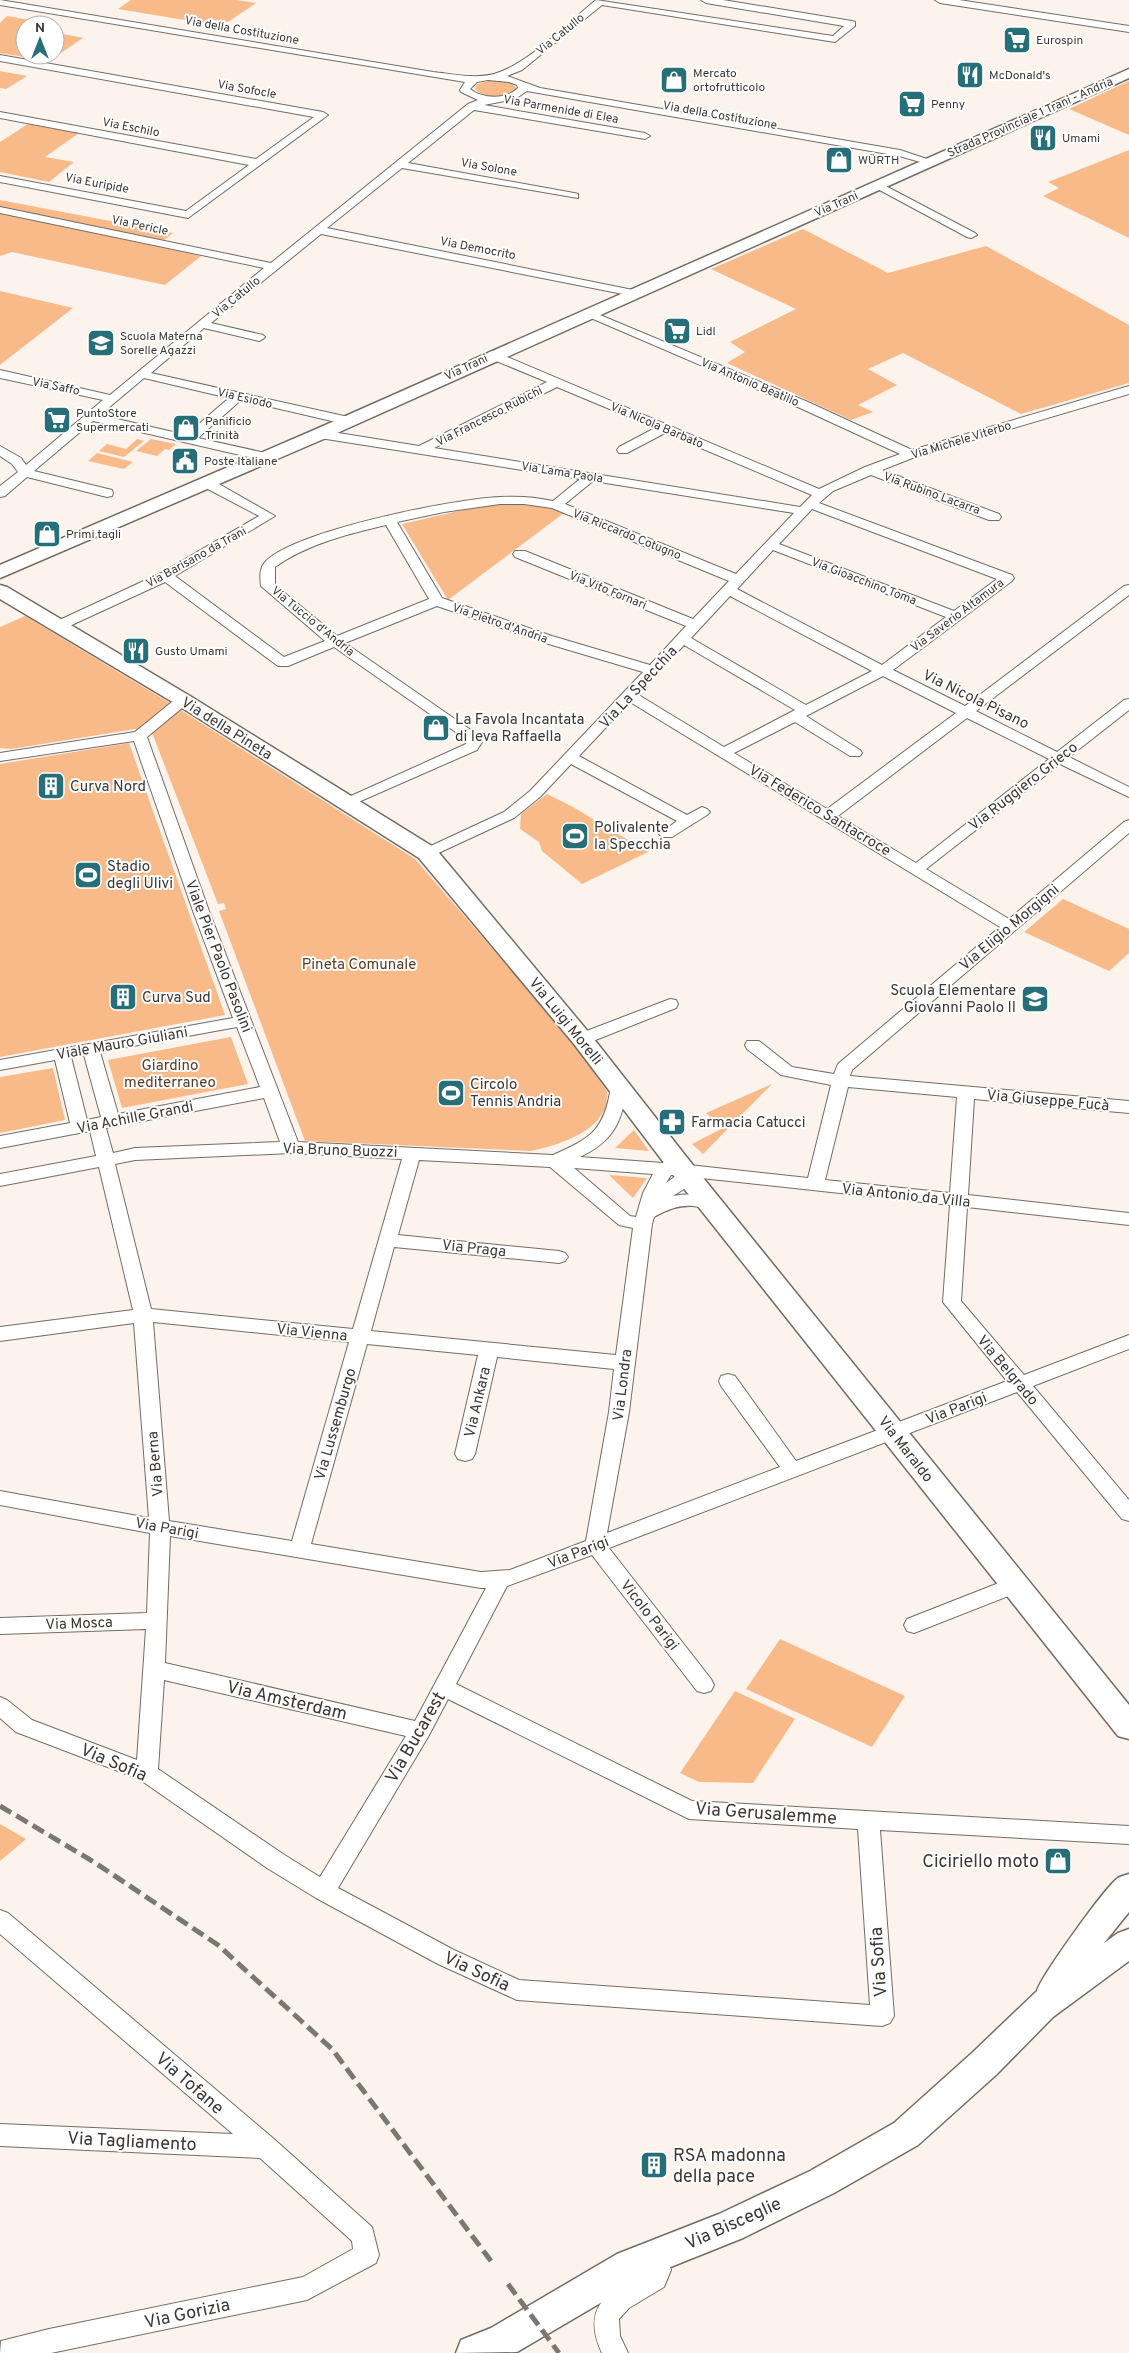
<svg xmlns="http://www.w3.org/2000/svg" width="1129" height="2353" font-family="Overpass,sans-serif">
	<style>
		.green { fill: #f8ba89 }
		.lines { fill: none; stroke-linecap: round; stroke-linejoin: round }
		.street-casing { stroke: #736c66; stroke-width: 2 }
		.secondary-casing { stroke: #736c66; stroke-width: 3 }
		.street { fill: #fff; fill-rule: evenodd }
		.secondary { fill: #fff; fill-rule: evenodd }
		.rail { stroke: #7c7773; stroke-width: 5; stroke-dasharray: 13 6; stroke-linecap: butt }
		.labels { text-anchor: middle; stroke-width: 4; stroke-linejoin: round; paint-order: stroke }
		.far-street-label { font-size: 12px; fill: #3b3835; stroke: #fff }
		.far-poi-label { font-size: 12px; fill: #3b3835; stroke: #fff; text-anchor: start }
		.street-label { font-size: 15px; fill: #3b3835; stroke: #fff }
		.poi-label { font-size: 15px; fill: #3b3835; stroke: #fff; text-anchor: start }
		.park-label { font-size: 15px; fill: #5d3c20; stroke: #fff }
		.near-street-label { font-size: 18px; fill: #3b3835; stroke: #fff }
		.near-poi-label { font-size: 18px; fill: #3b3835; stroke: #fff; text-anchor: end }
	</style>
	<rect width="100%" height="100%" fill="#fcf3ed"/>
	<path class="green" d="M131,0H237L256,3L228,22L209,19L203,23L118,9Z
		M7,16L48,23L25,25V55H55V39L63,34L83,38L49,61L0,53V23Z
		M0,71L27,76L6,89L0,88Z
		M493,80L512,83L516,88C508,99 484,99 475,89L477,84Z
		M1129,81V135L1069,109Z
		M28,124L79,133L45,157L74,162L49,182L0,172V142Z
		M1129,150V238L1043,196L1059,188L1048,182Z
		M0,200L173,233L164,240L0,207Z
		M0,213L201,256L165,285L12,252L0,256Z
		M803,229L888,273L986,246L1129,325V383L1021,414L903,353L868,369L897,385L858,405L873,412L851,420L727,363L745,352L730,342L796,309L711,269Z
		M0,291L73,308L0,365Z
		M137,439L144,441L124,457L99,451L107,444L126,449Z
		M151,439L176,444L169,450L165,449L157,456L136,451Z
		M97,453L133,462L124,469L88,461Z
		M527,504L544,506L564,513L448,600L402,524L485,505Z
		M25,616L165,700L415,859L568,1036L607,1091C610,1130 561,1144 531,1151L305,1141L219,911L226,909L224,903L218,904L153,735L135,729L11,749L0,748V627Z
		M129,743L225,1015L0,1057V764Z
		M547,794L573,807L648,852L582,884L542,851L539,842L520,829L521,814Z
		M1063,899L1129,929V953L1109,971L1024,932Z
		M231,1037L248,1084L122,1108L108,1060Z
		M53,1068L65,1120L0,1133V1077Z
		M772,1084L703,1154L692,1144L723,1128L706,1113Z
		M634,1130L649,1151L615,1148Z
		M609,1175L647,1178L633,1198Z
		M780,1639L905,1696L872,1747L746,1689Z
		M735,1691L795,1719L753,1783L699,1782L680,1773Z
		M0,1824L26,1839L0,1861Z"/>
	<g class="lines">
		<g class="street-casing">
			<path id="street" d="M0,0L433,72C453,74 475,79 494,74C527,65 569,22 596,0L833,36L844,26L706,3L701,0H723L852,21L855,22V26L835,42L602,5L522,70L507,76L540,88L900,150L936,162L931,165L899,156L527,91L515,99L484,105L645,133L650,136L645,139L474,110L408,163L574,193L578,194V198L402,168L327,228L633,290L637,291L639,293L637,295L633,296L321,234L211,323L263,335L265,337L263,339L259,341L204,328L151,373L353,418L355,421L353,424L349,425L241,400L198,438L270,454L272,457L266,461L93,421L34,471L112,490L113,493L112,496L107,497L27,477L5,496L0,497V486L18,472L12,464L0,456V446L21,458L26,465L103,400L0,378V370L110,395L264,268L0,213V207L271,263L468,104L478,100L461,92L460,90L465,82L0,5ZM488,80L509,82L517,85L518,88C506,100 483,99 470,89L477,82ZM144,378L229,398L186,435L100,415Z
				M935,0H959L1129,26V32L940,3Z
				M0,55L323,112L328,115L188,218L0,182V176L186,211L249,165L0,118V112L256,159L314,117L0,61Z
				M878,182L975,233L977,235L971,238L967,237L874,187V183Z
				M588,310L808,402L912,450L1129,386V394L915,457L882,470L999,514L1001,517L999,520H989L871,475L833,491L819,503L1012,575L1014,578L1012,581L893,670L965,706L1124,586L1129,585V595L976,711L1057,752L1124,700L1129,699V710L1069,757L1129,787V797L1060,764L926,869L1009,919L1124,822L1129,820V833L852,1070L850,1076L1129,1101V1113L974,1099L968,1195L1129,1213V1225L967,1207L961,1301L1024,1375L1129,1335V1349L1033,1386L1129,1500V1521L1122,1519L1017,1392L609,1548L711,1679L714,1685L711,1691L704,1693L697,1691L592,1555L507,1586L456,1684L692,1801L1129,1826V1844L880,1830L894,2016L890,2023L882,2026L517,2000L438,1964L316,1898L267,1868L139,1779L16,1732L0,1718V1697L7,1700L32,1720L137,1760L146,1629L0,1634V1618L147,1613L150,1533L0,1505V1491L149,1518L134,1323L0,1341V1327L133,1310L99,1167L0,1186V1174L96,1156L90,1131L0,1148V1136L70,1123L55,1060L0,1070V1060L233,1018L193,911L134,741L0,761V753L135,732L178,697H188L190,700L188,703L147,737L209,911L298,1142L553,1155C591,1138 604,1131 611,1087L613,1083H625L627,1087C622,1123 613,1141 580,1157L663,1163C668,1157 672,1156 679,1158L680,1164L808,1178L831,1085L781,1075L747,1049L745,1045L747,1041H759L792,1067L834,1074L838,1064L1000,927L630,702L579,756L687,815L702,807L707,809L710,812L707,815L672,837H662L659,834L677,821L571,764L540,797L514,818L432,856H422L419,853L422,850L504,812L530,791L643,672L542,642L437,606L345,643L478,735L482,742L477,750L347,807L342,806L340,803L342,800L466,744L467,740L334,647L288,666H278L165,582L63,629L58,630L51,626L53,623L161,573L259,516L202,486L201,483L202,480H212L275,516L175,576L284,657L325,641L261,586C260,577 259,568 266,561C298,530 453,499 500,497C518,496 536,497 553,501L580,479L320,438L314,434L320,430L419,446L547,382L489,358L487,355L489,352L493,351L819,489L865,467L900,454L800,408L584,315L582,313L584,311ZM557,387L655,428L619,447L617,450L619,453H627L665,433L812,495L800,507L434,448ZM593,481L794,513L736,574L565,504ZM500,504H524L552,508L729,581L693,619L525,551H515L513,554L515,557L686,626L650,665L552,636L442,598L397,522L444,512ZM812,509L997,579L954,611L779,544ZM386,525L429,599L337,636L275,585V567C307,544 348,534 386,525ZM773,550L946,617L882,665L737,589ZM730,596L872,671L806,705L691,638ZM684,645L795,710L724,747L637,694ZM883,676L956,713L827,809L734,753L795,722L850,756H860L862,753L860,750L806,716ZM967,718L1049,759L916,863L838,816ZM237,1027L260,1087L118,1114L100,1052ZM84,1055L101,1117L87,1120L71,1057ZM848,1087L957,1097L950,1193L825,1180ZM264,1098L280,1142L135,1148L113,1153L106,1128ZM291,1153L402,1159L353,1329L151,1309L115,1164L135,1160ZM419,1160L550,1167L619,1225L633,1228L616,1355L371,1331L394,1247L559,1263L565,1261L568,1257L565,1253L559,1251L398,1235ZM574,1168L653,1174L643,1193L636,1217L630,1216ZM671,1175H677L666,1183ZM701,1178L950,1205L943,1302L1007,1381L796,1461L735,1376L728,1374L721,1376L719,1381L721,1386L780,1467L607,1533L629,1412L652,1224L654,1217C667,1210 678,1205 693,1206C702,1207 709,1210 717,1207L720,1203L717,1199C703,1195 688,1193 673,1196ZM153,1322L349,1342L292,1541L169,1521ZM367,1344L478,1355L455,1454L458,1459L465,1461L472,1459L475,1454L497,1357L614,1369L609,1412L586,1541L510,1570L481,1572L311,1544ZM170,1536L481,1588H486L415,1721L165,1663ZM164,1680L406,1736L320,1877L283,1854L158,1769ZM448,1699L689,1819L858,1829L870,2005L519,1980L454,1950L338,1888L428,1737Z
				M670,999L676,1000L678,1004L676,1008L588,1043H576L574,1039L576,1035Z
				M1014,1577L1021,1579L1024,1585L1021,1591L914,1633L907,1631L904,1625L907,1619Z
				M0,1910L8,1913L274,2139L372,2227L379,2255L376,2263L307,2300L51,2353H0L1,2341L49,2329L303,2277L353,2249L352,2241L260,2158L0,2146V2124L233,2134L0,1934Z
				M655,2244L664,2248L671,2270L664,2287L629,2308L619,2319L620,2336L628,2353H602C580,2306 609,2291 646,2271L643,2256L646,2248Z"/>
		</g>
		<g class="secondary-casing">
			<path id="secondary" d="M1129,69V78L326,438L0,578V565L314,430Z
				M0,585L7,587L190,696L435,848L590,1034L692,1164L1129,1705V1739L1118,1736L674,1176L574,1044L419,858L176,704L0,599Z
				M1129,1874V1912L1104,1943L1118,1933L1129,1929V1961L1053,2017L997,2074L918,2145L834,2193L743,2238L643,2278L517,2352L456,2353L461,2340L491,2328L617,2254L719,2214L810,2171L894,2123L973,2052L1037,1991C1040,1978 1105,1887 1118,1878C1121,1876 1126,1875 1129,1874Z"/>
		</g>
		<use href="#street" class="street"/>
		<use href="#secondary" class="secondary"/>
		<path class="rail" d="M0,1806L94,1862L218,1945L332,2049L494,2265
			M508,2284L559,2353"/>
	</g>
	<defs>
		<g id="supermarket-square" transform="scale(1.4375)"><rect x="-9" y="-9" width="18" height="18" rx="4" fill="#266f79" stroke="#fff"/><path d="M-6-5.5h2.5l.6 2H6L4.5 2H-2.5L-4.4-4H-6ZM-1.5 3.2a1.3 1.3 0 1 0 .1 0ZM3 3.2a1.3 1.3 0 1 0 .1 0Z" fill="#fff"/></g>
		<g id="restaurant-square" transform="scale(1.4375)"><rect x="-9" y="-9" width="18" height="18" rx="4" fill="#266f79" stroke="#fff"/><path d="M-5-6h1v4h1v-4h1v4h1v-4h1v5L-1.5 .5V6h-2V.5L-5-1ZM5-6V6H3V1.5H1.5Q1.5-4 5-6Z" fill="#fff"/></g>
		<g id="shop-square" transform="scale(1.4375)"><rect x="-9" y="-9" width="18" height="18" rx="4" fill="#266f79" stroke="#fff"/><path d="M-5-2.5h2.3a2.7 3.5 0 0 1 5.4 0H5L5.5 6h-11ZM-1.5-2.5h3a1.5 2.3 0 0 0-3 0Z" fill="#fff"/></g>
		<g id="school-square" transform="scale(1.4375)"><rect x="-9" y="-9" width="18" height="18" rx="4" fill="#266f79" stroke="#fff"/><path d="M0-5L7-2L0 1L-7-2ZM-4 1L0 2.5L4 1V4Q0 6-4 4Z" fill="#fff"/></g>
		<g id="civic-square" transform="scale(1.4375)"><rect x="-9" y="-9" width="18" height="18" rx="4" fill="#266f79" stroke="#fff"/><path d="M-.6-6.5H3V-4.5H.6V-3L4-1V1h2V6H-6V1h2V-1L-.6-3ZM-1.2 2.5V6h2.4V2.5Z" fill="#fff"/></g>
		<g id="building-square" transform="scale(1.4375)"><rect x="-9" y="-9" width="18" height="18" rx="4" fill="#266f79" stroke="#fff"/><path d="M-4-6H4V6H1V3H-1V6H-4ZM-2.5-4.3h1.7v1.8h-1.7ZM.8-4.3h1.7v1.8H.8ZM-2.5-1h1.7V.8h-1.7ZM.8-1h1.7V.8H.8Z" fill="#fff"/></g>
		<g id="stadium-square" transform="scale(1.4375)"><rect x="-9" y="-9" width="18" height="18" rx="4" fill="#266f79" stroke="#fff"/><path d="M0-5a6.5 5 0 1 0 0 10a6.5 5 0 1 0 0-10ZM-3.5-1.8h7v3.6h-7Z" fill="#fff"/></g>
		<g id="pharmacy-square" transform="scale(1.4375)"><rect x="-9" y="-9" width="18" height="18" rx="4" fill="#266f79" stroke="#fff"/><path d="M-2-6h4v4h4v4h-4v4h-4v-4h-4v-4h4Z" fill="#fff"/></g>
	</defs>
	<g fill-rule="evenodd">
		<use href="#supermarket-square" x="1017" y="40"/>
		<use href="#restaurant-square" x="970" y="75"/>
		<use href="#shop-square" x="674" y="80"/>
		<use href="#supermarket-square" x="912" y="104"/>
		<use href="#restaurant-square" x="1043" y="138"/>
		<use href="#shop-square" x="839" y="160"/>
		<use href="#supermarket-square" x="677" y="331"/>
		<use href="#school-square" x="101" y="343"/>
		<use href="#supermarket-square" x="57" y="420"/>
		<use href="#shop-square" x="186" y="428"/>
		<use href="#civic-square" x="185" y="461"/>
		<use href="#shop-square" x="47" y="534"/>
		<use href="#restaurant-square" x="136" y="651"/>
		<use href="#shop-square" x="436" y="728"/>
		<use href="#building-square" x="51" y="786"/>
		<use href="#stadium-square" x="575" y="836"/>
		<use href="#stadium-square" x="88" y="875"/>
		<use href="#building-square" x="123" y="997"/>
		<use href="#school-square" x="1035" y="999"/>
		<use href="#stadium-square" x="451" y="1093"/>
		<use href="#pharmacy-square" x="672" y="1122"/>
		<use href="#shop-square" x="1058" y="1861"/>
		<use href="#building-square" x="654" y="2165"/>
	</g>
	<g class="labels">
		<g class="far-street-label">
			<text transform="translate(242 30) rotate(10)" y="4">Via della Costituzione</text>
			<text transform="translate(560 34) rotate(-39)" y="4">Via Catullo</text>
			<text transform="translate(247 89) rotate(10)" y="4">Via Sofocle</text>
			<text transform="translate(561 109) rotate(10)" y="4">Via Parmenide di Elea</text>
			<text transform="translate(720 115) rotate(10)" y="4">Via della Costituzione</text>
			<text transform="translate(1030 117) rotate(-24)" y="4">Strada Provinciale 1 Trani - Andria</text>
			<text transform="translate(131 127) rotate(11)" y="4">Via Eschilo</text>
			<text transform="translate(489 167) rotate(10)" y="4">Via Solone</text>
			<text transform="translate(97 183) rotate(11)" y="4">Via Euripide</text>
			<text transform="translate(836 204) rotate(-24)" y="4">Via Trani</text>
			<text transform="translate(140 225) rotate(12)" y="4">Via Pericle</text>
			<text transform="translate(478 248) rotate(11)" y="4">Via Democrito</text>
			<text transform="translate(236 297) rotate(-39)" y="4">Via Catullo</text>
			<text transform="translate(466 367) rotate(-25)" y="4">Via Trani</text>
			<text transform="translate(750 382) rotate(23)" y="4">Via Antonio Beatillo</text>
			<text transform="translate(56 386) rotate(12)" y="4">Via Saffo</text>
			<text transform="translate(245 398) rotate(13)" y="4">Via Esiodo</text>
			<text transform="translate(489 416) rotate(-27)" y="4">Via Francesco Rubichi</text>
			<text transform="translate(657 425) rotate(23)" y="4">Via Nicola Barbato</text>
			<text transform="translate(961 440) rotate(-17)" y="4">Via Michele Viterbo</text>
			<text transform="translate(562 472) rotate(9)" y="4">Via Lama Paola</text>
			<text transform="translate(932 493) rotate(20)" y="4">Via Rubino Lacarra</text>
			<text transform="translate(627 534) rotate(22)" y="4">Via Riccardo Cotugno</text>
			<text transform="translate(196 557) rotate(-29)" y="4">Via Barisano da Trani</text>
			<text transform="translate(864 581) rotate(21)" y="4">Via Gioacchino Toma</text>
			<text transform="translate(608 590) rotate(22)" y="4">Via Vito Fornari</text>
			<text transform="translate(957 615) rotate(-37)" y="4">Via Saverio Altamura</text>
			<text transform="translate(313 621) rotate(39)" y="4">Via Tuccio d'Andria</text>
			<text transform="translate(500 623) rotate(19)" y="4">Via Pietro d'Andria</text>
		</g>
		<g class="far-poi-label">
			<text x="1036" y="44">Eurospin</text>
			<text x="693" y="77">Mercato<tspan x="693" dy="14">ortofrutticolo</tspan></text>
			<text x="989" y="79">McDonald's</text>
			<text x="931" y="108">Penny</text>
			<text x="1062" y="142">Umami</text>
			<text x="858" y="164">WÜRTH</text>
			<text x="696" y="335">Lidl</text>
			<text x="120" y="340">Scuola Materna<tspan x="120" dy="14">Sorelle Agazzi</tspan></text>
			<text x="76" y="417">PuntoStore<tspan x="76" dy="14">Supermercati</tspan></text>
			<text x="205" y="425">Panificio<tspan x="205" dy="14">Trinità</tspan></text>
			<text x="204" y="465">Poste Italiane</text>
			<text x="66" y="538">Primi tagli</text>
			<text x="155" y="655">Gusto Umami</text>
		</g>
		<g class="street-label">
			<text transform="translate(638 687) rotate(-47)" y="5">Via La Specchia</text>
			<text transform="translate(976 699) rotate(26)" y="5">Via Nicola Pisano</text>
			<text transform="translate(227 728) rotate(32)" y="5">Via della Pineta</text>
			<text transform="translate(1023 786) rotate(-38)" y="5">Via Ruggiero Grieco</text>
			<text transform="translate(820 810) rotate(31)" y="5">Via Federico Santacroce</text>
			<text transform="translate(1009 927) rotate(-40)" y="5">Via Eligio Morgigni</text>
			<text transform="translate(219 956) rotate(69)" y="5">Viale Pier Paolo Pasolini</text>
			<text transform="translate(566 1021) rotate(51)" y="5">Via Luigi Morelli</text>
			<text transform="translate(122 1043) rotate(-10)" y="5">Viale Mauro Giuliani</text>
			<text transform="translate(1048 1100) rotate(5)" y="5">Via Giuseppe Fucà</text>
			<text transform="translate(135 1117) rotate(-11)" y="5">Via Achille Grandi</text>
			<text transform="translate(340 1150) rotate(2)" y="5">Via Bruno Buozzi</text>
			<text transform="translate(906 1195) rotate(6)" y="5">Via Antonio da Villa</text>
			<text transform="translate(474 1248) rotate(6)" y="5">Via Praga</text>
			<text transform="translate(312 1332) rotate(6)" y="5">Via Vienna</text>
			<text transform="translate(1008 1370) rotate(50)" y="5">Via Belgrado</text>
			<text transform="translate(622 1385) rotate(-83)" y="5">Via Londra</text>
			<text transform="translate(477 1402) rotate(-77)" y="5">Via Ankara</text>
			<text transform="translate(956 1408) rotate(-21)" y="5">Via Parigi</text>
			<text transform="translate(335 1424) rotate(-74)" y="5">Via Lussemburgo</text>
			<text transform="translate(906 1449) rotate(52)" y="5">Via Maraldo</text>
			<text transform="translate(155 1464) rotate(-95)" y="5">Via Berna</text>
			<text transform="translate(167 1528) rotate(10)" y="5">Via Parigi</text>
			<text transform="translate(578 1552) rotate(-21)" y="5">Via Parigi</text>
			<text transform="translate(650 1615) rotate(52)" y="5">Vicolo Parigi</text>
			<text transform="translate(79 1623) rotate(-2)" y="5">Via Mosca</text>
		</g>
		<g class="poi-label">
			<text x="455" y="724">La Favola Incantata<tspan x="455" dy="17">di Ieva Raffaella</tspan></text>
			<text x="70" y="791">Curva Nord</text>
			<text x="594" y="832">Polivalente<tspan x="594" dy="17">la Specchia</tspan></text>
			<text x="107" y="871">Stadio<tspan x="107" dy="17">degli Ulivi</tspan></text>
			<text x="1016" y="995" text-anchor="end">Scuola Elementare<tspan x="1016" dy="17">Giovanni Paolo II</tspan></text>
			<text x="142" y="1002">Curva Sud</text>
			<text x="470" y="1089">Circolo<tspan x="470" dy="17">Tennis Andria</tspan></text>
			<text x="691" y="1127">Farmacia Catucci</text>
		</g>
		<g class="park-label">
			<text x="359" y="969">Pineta Comunale</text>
			<text x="170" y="1070">Giardino<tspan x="170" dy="17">mediterraneo</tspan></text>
		</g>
		<g class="near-street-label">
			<text transform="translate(287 1700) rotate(13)" y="6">Via Amsterdam</text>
			<text transform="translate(415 1737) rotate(-60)" y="6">Via Bucarest</text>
			<text transform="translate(114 1762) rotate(23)" y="6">Via Sofia</text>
			<text transform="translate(766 1813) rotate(4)" y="6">Via Gerusalemme</text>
			<text transform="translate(878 1962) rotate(-94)" y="6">Via Sofia</text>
			<text transform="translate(477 1971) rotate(25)" y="6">Via Sofia</text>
			<text transform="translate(190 2083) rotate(41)" y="6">Via Tofane</text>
			<text transform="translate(132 2141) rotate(3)" y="6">Via Tagliamento</text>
			<text transform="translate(733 2223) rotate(-24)" y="6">Via Bisceglie</text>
			<text transform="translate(187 2313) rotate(-12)" y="6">Via Gorizia</text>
		</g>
		<g class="near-poi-label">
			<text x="1039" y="1867">Ciciriello moto</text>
			<text x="673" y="2161" text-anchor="start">RSA madonna<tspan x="673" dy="21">della pace</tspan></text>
		</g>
	</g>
	<g transform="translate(40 40)"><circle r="24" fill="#ffffff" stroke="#b1afae"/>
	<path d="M0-4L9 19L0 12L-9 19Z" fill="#266f79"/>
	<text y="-8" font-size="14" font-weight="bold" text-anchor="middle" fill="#3b3835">N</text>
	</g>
</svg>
